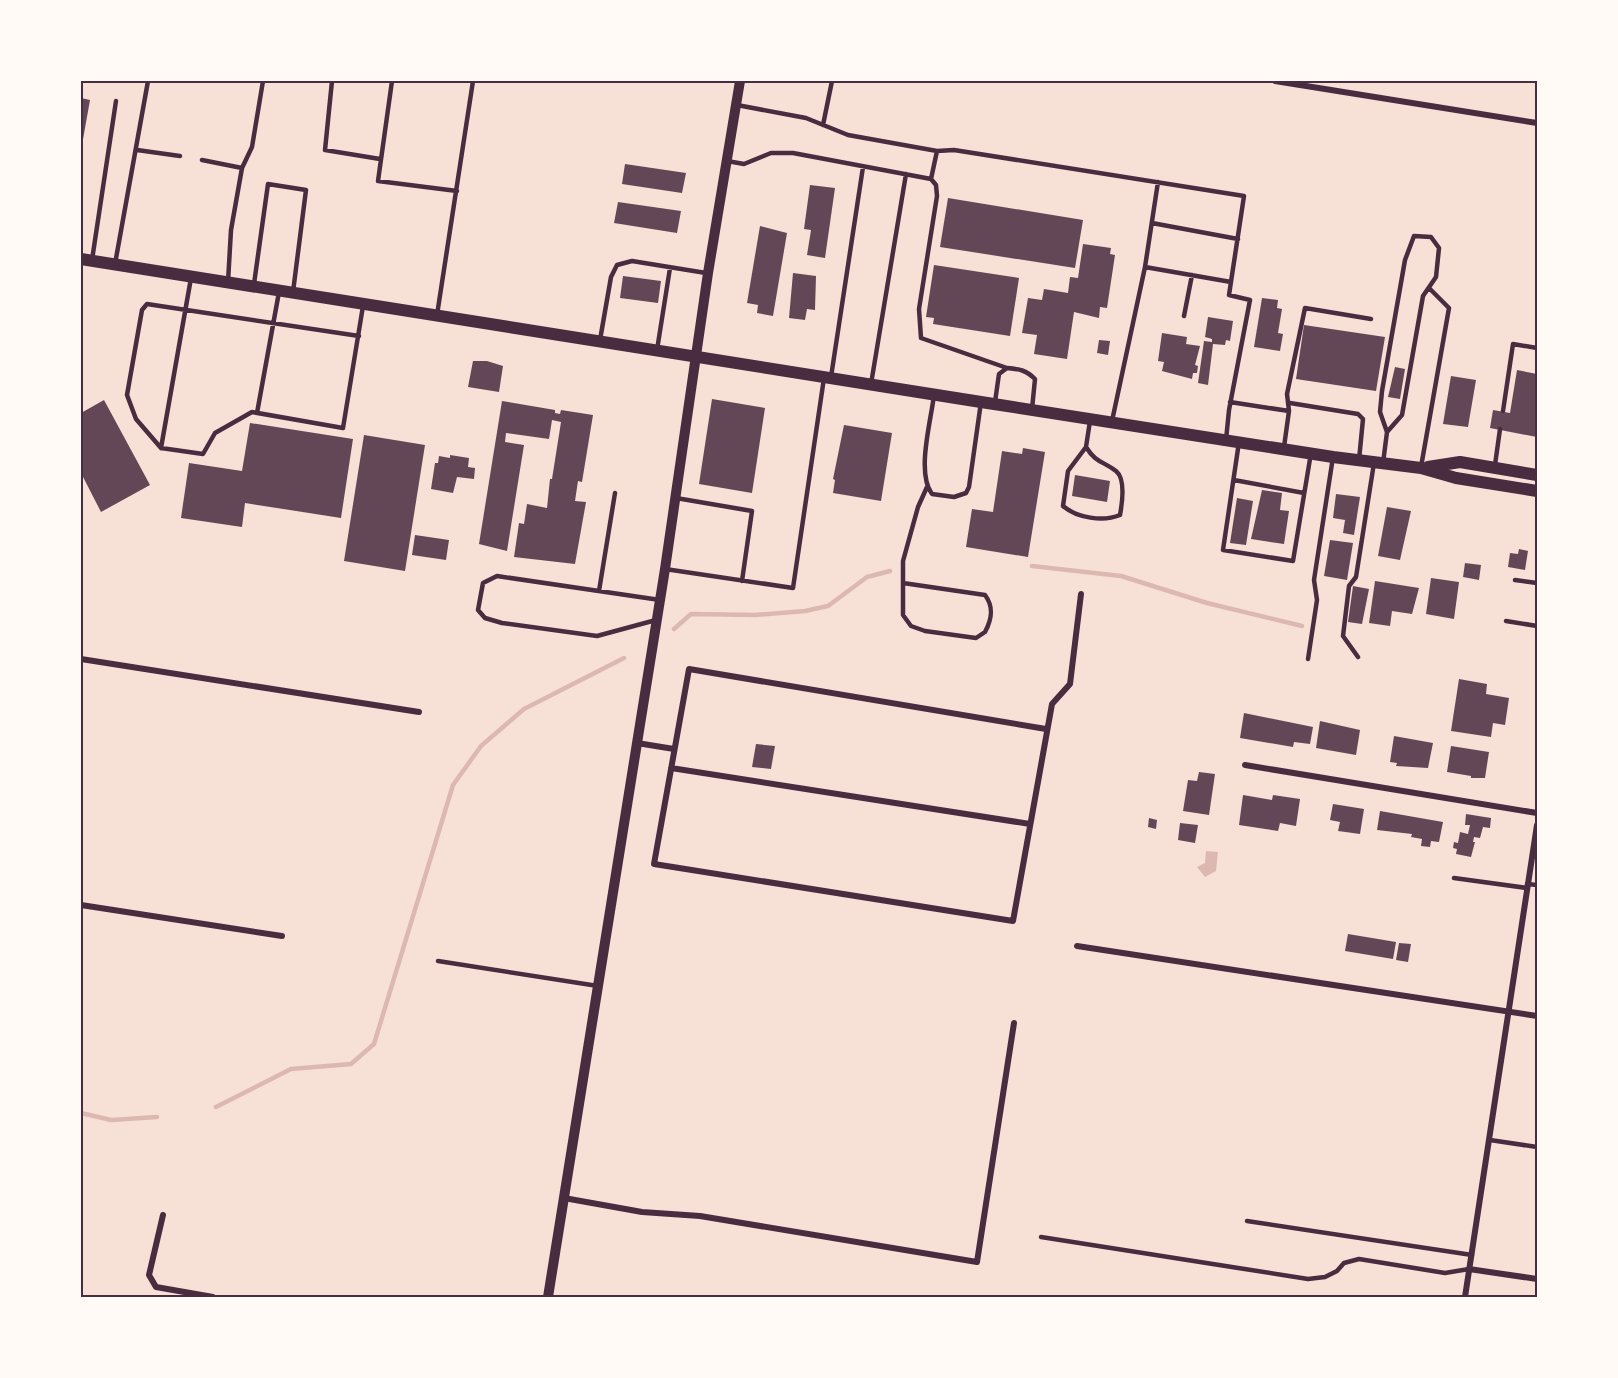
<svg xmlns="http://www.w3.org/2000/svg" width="1618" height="1378" font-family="'Open Sans',sans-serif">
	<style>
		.water { fill: #dcb8b0 }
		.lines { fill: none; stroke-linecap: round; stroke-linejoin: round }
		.stream { stroke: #dcb8b0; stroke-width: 4.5 }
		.building { fill: #644757 }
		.service { stroke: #4a2c40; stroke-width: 4.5 }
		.minor { stroke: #4a2c40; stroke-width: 6 }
		.tertiary { stroke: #4a2c40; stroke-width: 10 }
		.secondary { stroke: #4a2c40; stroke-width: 12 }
		.neatline { fill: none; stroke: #4a2c40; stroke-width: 2 }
	</style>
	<rect width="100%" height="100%" fill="#f7e1d7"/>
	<path class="water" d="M1206,851L1218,852L1216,871L1205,877L1197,867L1205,863Z"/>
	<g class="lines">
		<path class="stream" d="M1032,566L1121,576L1207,603L1302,626
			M674,629L691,614L755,615L805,611L828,606L867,577L890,571
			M216,1107L291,1069L351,1064L374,1044L453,785L481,746L524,709L624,658
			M81,1113L111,1120L157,1117"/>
	</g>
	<path class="building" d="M81,98L90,100L82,145H81Z
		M625,164L686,173L682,193L622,184Z
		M810,185L835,188L825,258L807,255L811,230L804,229Z
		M948,198L1083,220L1075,268L940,247Z
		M618,202L681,211L677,233L614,223Z
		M760,226L787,233L773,316L757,313L758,305L747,303Z
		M1083,244L1111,248L1110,254L1115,255L1107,308L1100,307L1099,318L1074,312L1067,359L1034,354L1037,335L1022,333L1028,298L1042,300L1044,289L1068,293L1070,277L1078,278Z
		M934,265L1019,278L1010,336L933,324L934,318L926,317Z
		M793,273L816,276L815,310L807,309L805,320L789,318Z
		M623,276L661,281L658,303L620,298Z
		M1262,298L1278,300L1277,308L1282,309L1278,333L1283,334L1280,351L1254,347Z
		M1208,317L1233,321L1230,341L1226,340L1225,345L1213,344L1208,385L1198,383L1204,341L1212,342V339L1205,337Z
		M1304,325L1385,337L1376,391L1296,379Z
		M1162,333L1187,337L1186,344L1200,346L1195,365L1198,366L1197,373H1193L1192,379L1162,371L1164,362L1158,361Z
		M1099,340L1110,341L1108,355L1097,353Z
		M473,361H487L503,366L499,392L468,387Z
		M1395,367L1405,369L1400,399L1388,397Z
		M1517,370L1537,374V437L1490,428L1493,410L1510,413Z
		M1451,376L1476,380L1468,427L1443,424Z
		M712,399L765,408L752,493L699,484Z
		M104,400L150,485L101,512L81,473V413Z
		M502,401L555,410V413L560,414L561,410L593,415L582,482L578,481L575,501L586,502L575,564L514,557L519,523L524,524L527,504L547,508L550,479H552L561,422L552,420L549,439L506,433L505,442L524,445L507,551L479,544Z
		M250,423L353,439L341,518L245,503L242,527L181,518L189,463L242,471Z
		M844,425L892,433L881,501L833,493L835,480L833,479Z
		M364,435L425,445L405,571L344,561Z
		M1023,448L1045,452L1028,557L966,547L972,509L993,512L1002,451L1022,454Z
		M450,455L469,458L468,467L475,468L474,479L457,477L453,493L431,489L435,463H438L439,456L450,458Z
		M1075,475L1110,481L1107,502L1072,496Z
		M1262,490L1282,493L1280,510L1289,511L1284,544L1251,539Z
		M1336,494L1360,497L1354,535L1343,533L1345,520L1333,518Z
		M1237,498L1253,501L1246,545L1230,543Z
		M1387,507L1411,511L1400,560L1378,556Z
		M415,535L449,540L446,560L412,555Z
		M1330,540L1353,543L1347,580L1324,576Z
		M1519,549L1528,551L1525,570L1508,567L1510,553L1518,554Z
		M1465,563L1481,565L1479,580L1463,577Z
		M1431,578L1459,582L1454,619L1426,614Z
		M1375,581L1419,588L1412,614L1392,611L1390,626L1369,623Z
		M1353,586L1369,589L1362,624L1348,622Z
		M1459,679L1487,684L1486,694L1509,698L1505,725L1493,723L1491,737L1451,731Z
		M1244,713L1313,727L1310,744L1294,742L1293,747L1240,738Z
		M1320,721L1360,730L1356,755L1316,748Z
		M1394,736L1433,743L1428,768L1396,766L1397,763L1390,762Z
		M756,744L775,746L771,769L752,767Z
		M1451,746L1489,752L1485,778H1471V776L1447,772Z
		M1199,772L1215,774L1209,815L1183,811L1188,780L1197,781Z
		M1243,795L1272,800L1273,795L1300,799L1296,826L1280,823L1278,831L1239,825Z
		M1333,804L1364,809L1360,834L1338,831L1340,822L1330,820Z
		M1380,811L1443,822L1439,842L1431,841L1430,847L1421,846L1422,839L1411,837L1412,834L1377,830Z
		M1466,814L1491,818L1490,828L1483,827L1480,838L1474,837L1473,842H1475L1471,857L1456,854L1457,849L1453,848L1454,842L1458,843L1460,832L1468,834L1470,825H1465Z
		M1149,818L1157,820L1156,829L1148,827Z
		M1180,823L1198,825L1195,843L1178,840Z
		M1348,934L1396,942L1393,959L1345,951Z
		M1399,943L1411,944L1408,962L1396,960Z"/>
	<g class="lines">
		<path class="service" d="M332,81L325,150L380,159
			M392,81L378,181L457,191
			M737,105L806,118L848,135L937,151L954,150L1244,196L1229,295L1250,300L1229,410L1226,440
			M823,125L832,81
			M137,150L180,156
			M202,160L242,168
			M727,161L744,164L771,153H793L931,179L937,151
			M931,179L936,185L937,196L919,309L921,338L1007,368
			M1152,223L1238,239
			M92,260L116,101
			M115,264L148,81
			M1145,267L1231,282
			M191,278L161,448L203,454L215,433L252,412L343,428L363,306
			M228,282L231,230L242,168L252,147L263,81
			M254,284L268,184L306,190L293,292
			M437,315L473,81
			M1184,316L1192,275
			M600,340L611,277L617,265L632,261L706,273
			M657,350L670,268
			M831,377L863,167
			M871,384L906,174
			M934,395C931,421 916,473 932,494L954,497L966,493L969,487L981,402
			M995,402L999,374L1007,368C1019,369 1026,370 1035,379L1032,409
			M1230,402L1289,411
			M1290,403L1358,414L1363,419L1359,460
			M1503,411L1513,344L1537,348
			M257,413L279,292
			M1112,421L1145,267L1158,182
			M1239,442L1223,550L1293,561L1311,453
			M1086,447C1096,463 1103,461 1116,471C1126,479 1122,504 1120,515C1103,522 1077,518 1063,506L1068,471L1086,447L1090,421
			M1284,447L1289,411L1287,394L1305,308L1371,319
			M161,448L136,419L127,395L142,310L147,304L359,336
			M1383,463L1387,432L1380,412L1382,391L1405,260L1414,236L1431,237L1439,248L1436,277L1423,296L1402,415L1387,432
			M1495,465L1500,429
			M1421,467L1449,308L1429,288
			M1234,480L1304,493
			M676,498L752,511L742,581
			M665,569L793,588L824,378
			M1515,580L1537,583
			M903,583L985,595C994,607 992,619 985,632L976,638L925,631L911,626L903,615V561L918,507L927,487
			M599,591L615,493
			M656,620L597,636L502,623L485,618L478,610L483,583L497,576L660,600
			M1506,621L1537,626
			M1358,657L1343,636L1349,586L1356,577L1374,463
			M1308,659L1317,600L1314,580L1333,457
			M1454,878L1527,888
			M1527,884L1537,885
			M438,961L598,986
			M1490,1140L1537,1147
			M1247,1221L1472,1255
			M1041,1237L1308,1279L1325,1277L1337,1271L1344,1263L1359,1259L1445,1273L1469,1269"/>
		<path class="minor" d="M1275,81L1537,123
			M81,659L419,712
			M1046,729L689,669L654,864L1013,921L1052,704L1070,684L1081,594
			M637,743L674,749
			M1245,765L1537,813
			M671,768L1030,824
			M81,905L282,936
			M1077,946L1537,1016
			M564,1198L642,1212L700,1216L977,1262L1014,1023
			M163,1215L149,1275L156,1287L213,1297
			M1469,1269L1537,1279
			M1465,1297L1537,825"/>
		<path class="tertiary" d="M548,1297L665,569L708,273L740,81"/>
		<path class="secondary" d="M81,259L981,402L1333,457L1421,468L1456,478L1537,491
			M1428,467L1460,462L1537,475"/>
	</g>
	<rect width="1618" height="1378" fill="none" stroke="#fffaf5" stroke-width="165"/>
	<rect x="82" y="82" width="1454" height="1214" class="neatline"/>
</svg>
